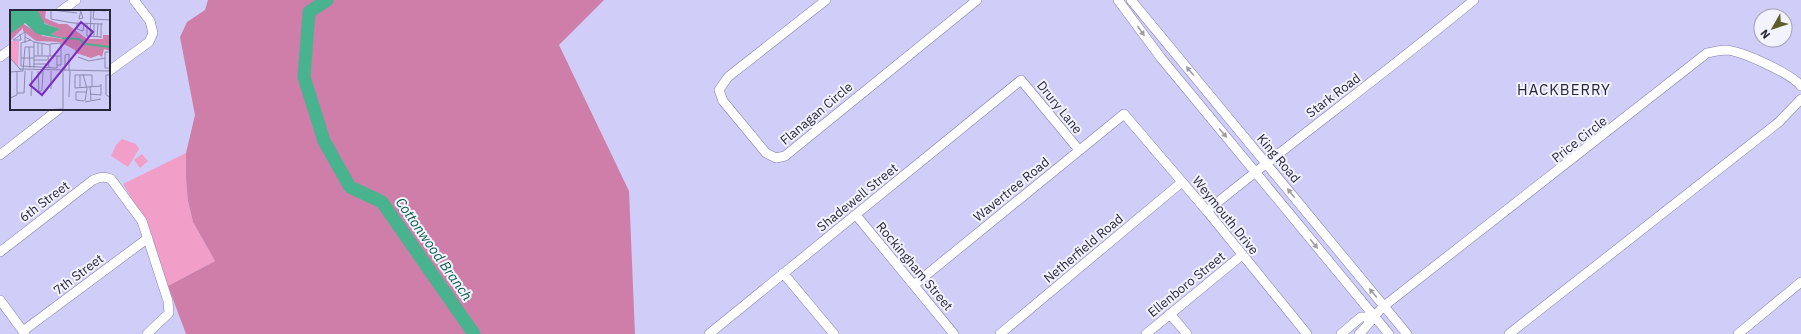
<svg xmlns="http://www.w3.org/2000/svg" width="1801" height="334" font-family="'IBM Plex Sans',sans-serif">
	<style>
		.green { fill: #f19fc9 }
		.forest { fill: #ce7ea8 }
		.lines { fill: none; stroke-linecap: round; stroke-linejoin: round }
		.river { stroke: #49b28e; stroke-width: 13 }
		.minor-casing { stroke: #827eb0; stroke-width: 10 }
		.minor { stroke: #fff; stroke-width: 9 }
		.oneway { fill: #9e9da6 }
		.labels { text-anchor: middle; stroke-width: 4; stroke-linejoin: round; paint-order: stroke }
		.street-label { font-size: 13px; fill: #27253a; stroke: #f3f3fe }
		.water-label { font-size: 14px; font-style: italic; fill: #065e46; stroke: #f3f3fe }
		.quarter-label { font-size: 15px; letter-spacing: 1px; fill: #27253a; stroke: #f3f3fe }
		.inset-river { fill: none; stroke: #49b28e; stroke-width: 2 }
		.inset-road { fill: none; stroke: #8c8aad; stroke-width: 1 }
		.view { fill: #7b2cbf; fill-opacity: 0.15; stroke: #7b2cbf; stroke-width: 2 }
		.inset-edge { fill: none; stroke: #27253a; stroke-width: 2 }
	</style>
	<rect width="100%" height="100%" fill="#d0cef9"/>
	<path class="green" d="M122,139L136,144L139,149L128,167L111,156L116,145Z
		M186,153L188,201L193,222L215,261L168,286C155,247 145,219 123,184Z
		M142,154L148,161L140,168L134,160Z"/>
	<path class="forest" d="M208,0H604L559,45L629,191L635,334H186L168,286L215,261L193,222L188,201L186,177V153L195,115L180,37L187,22L205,10Z"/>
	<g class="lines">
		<path class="river" d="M327,0L309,12L304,77L324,141L350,187L382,202L474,334"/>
		<g class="minor-casing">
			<path id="minor" d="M826,0L728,77L719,90L723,101L766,153L776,158L785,156L977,0
				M1118,0L1161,58L1389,334
				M1131,0L1407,334
				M61,11L76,0
				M0,57L11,49
				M109,71L149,42L153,33L150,21L134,0
				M0,155L59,109
				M1207,211C1295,139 1387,72 1474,0
				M856,215L954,334
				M0,252L93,180C100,177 104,176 111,179L142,221L168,301L169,313L147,334
				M783,273L834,334
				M914,285L1124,114L1207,211L1307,334
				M0,300L25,334
				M1170,314L1187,334
				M23,331L148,238
				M709,334L1021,80L1079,150
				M1000,334L1182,182
				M1146,334L1242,255
				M1341,334L1361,317L1373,316
				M1359,334C1369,325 1374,315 1384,306L1707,53C1713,52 1720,50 1726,50C1742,51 1792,74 1801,86
				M1509,334L1779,122L1801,99
				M1738,334L1801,282"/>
		</g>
		<use href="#minor" class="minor"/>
	</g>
	<defs><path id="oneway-solid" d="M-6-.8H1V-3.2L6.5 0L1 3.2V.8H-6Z"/></defs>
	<g class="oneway">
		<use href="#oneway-solid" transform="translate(1141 31) rotate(54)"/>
		<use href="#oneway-solid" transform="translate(1190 71) rotate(-130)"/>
		<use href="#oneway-solid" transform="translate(1223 133) rotate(50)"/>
		<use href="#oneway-solid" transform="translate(1291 193) rotate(-129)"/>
		<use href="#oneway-solid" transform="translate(1314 244) rotate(51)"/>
		<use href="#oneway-solid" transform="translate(1373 293) rotate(-130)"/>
	</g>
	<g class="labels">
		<g class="street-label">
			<text transform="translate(1333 95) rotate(-37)" y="5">Stark Road</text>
			<text transform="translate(1060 107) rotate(51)" y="5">Drury Lane</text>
			<text transform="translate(816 113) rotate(-40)" y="5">Flanagan Circle</text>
			<text transform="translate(1579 139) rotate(-38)" y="5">Price Circle</text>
			<text transform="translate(1279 158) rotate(50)" y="5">King Road</text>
			<text transform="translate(1011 189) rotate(-39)" y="5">Wavertree Road</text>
			<text transform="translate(857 197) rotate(-39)" y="5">Shadewell Street</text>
			<text transform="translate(44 201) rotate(-37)" y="5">6th Street</text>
			<text transform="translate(1226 215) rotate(51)" y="5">Weymouth Drive</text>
			<text transform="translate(1083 248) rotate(-40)" y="5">Netherfield Road</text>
			<text transform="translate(915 266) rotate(50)" y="5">Rockingham Street</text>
			<text transform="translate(78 274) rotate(-37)" y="5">7th Street</text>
			<text transform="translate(1186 284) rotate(-39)" y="5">Ellenboro Street</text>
		</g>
		<g class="water-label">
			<text transform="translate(434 249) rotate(55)" y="5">Cottonwood Branch</text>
		</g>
		<g class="quarter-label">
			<text x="1564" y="95">HACKBERRY</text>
		</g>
	</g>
	<g transform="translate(10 10)">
		<rect width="100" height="100" fill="#d0cef9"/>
		<path d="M0,31H9L8,57L0,47Z" fill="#f19fc9"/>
		<path d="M27,0H36L35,8L49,14H57L77,29H93V25H100V41L94,39L92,47L89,45L81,48L66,43L65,40L50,32L26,31L13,21V18L0,31V24L12,13L33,26L53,29L41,24L49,19L36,14L29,8Z" fill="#ce7ea8"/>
		<path d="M27,0L35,14L50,19L41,24L54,29L27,24L15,13L0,24V1Z" fill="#49b28e"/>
		<path class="inset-river" d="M52,28L69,29L75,34L100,37"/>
		<path class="inset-road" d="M41,0V9L63,13L93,14M42,0L67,3M84,0L83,9L100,10M84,0L96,1M71,2L73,8L69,9L71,0M67,13V19L73,21L74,13M77,13V26L91,27M15,27L24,32L40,35M80,27L81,0M84,27V14M87,27L88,14M91,28V14M3,30L15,22V33M3,30H11L10,24M21,30L11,33V56L47,58V46M28,33V46M32,33V46M19,37L20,58M100,42H95V58H100M24,46H51M38,46L39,58M40,46V34L51,33V55H47M68,47L79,51L95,48M0,48L11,60M11,48H24M24,50H38M24,54H38M24,58V32M100,58V43M9,59L100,61M28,61L29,82L32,80L33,61M55,61V45L59,44V61M0,62L13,61L15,37H24M73,64L77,79L75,91M70,65V78M100,65H96V85L100,87M80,76L81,90M82,76V65H65V78L91,76M41,79V61M7,83H14L15,61M80,84L91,85V74M21,86L22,61M59,87L60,61M0,88L7,85V62M74,91L66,90V82H77M75,92L91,89M33,100L52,99M53,100V61"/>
		<path class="view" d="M71,12L83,22L32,85L20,75Z"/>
		<rect width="100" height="100" class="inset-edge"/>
	</g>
	<g transform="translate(1773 28) rotate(231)"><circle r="19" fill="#f3f3fe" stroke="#a1a1b0"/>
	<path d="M0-3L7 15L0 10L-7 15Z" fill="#5e5d29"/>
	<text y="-6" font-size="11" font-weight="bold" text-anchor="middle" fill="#27253a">N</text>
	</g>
</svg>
